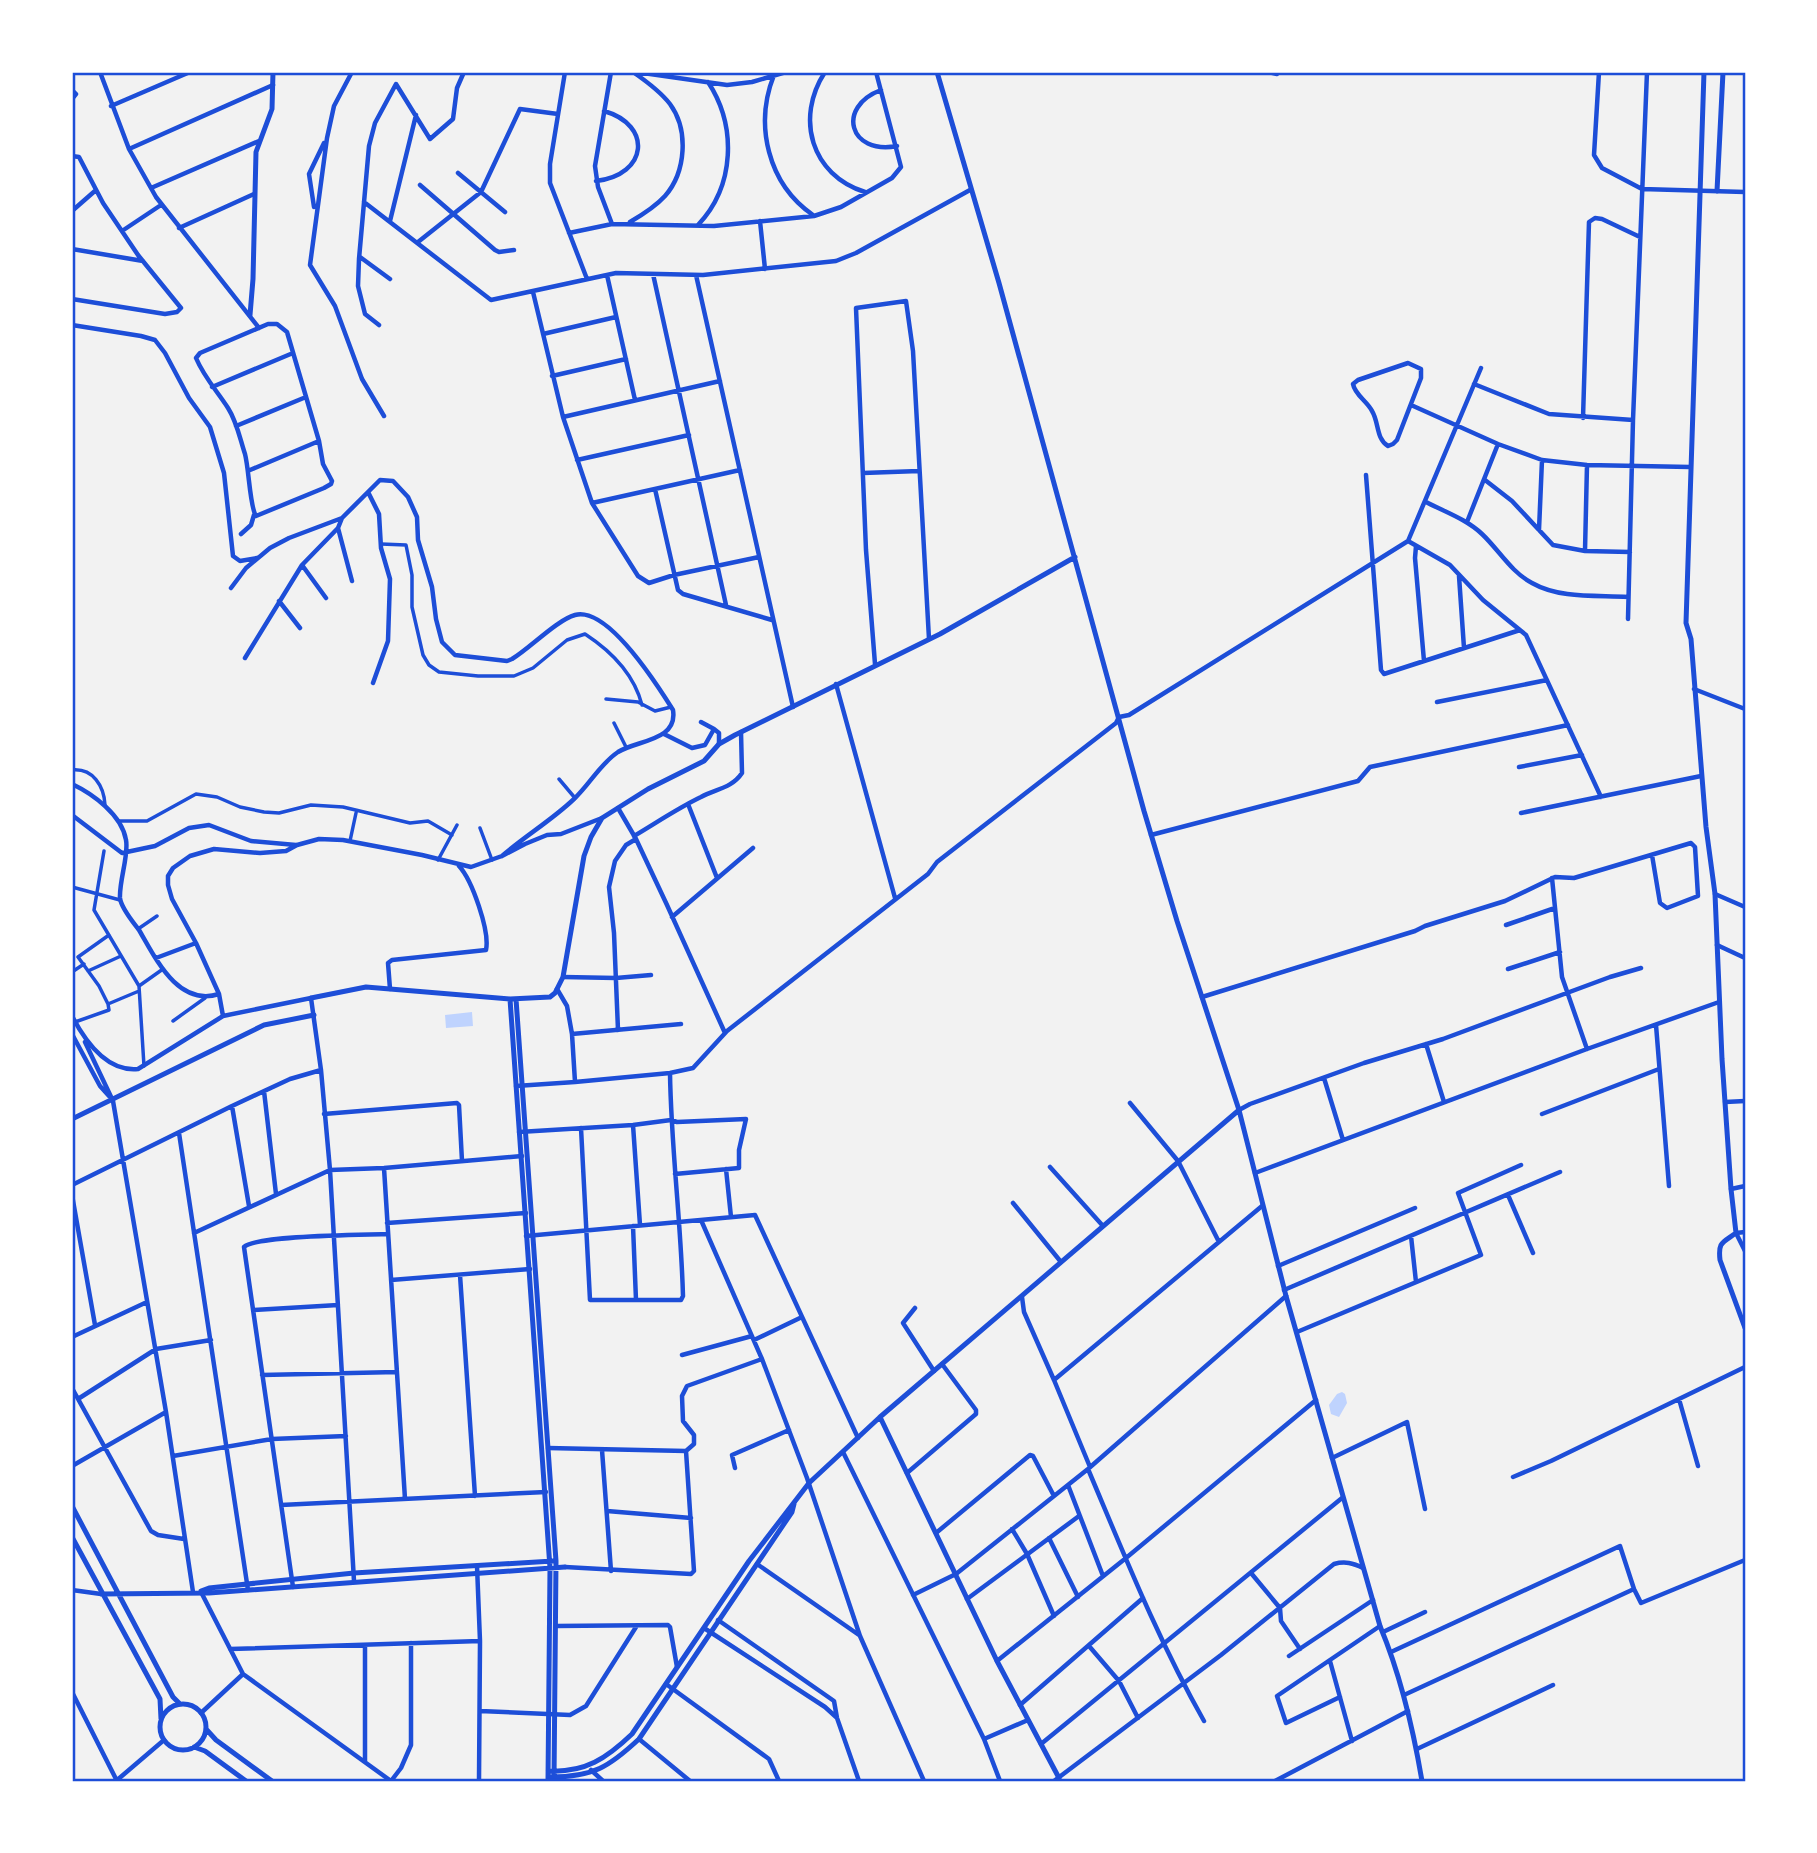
<svg xmlns="http://www.w3.org/2000/svg" width="1817" height="1853" font-family="Literata,serif">
	<style>
		.water { fill: #bfd3fe }
		.lines { fill: none; stroke-linecap: round; stroke-linejoin: round }
		.pedestrian { stroke: #1d4ed8; stroke-width: 3.5 }
		.minor { stroke: #1d4ed8; stroke-width: 4.5 }
		.tertiary { stroke: #1d4ed8; stroke-width: 5 }
		.neatline { fill: none; stroke: #1d4ed8; stroke-width: 2.5 }
	</style>
	<rect width="100%" height="100%" fill="#f2f2f2"/>
	<path class="water" d="M472,1012L473,1026L446,1028L445,1015Z
		M1342,1392L1345,1394L1347,1403L1339,1417L1331,1414L1329,1405L1337,1394Z"/>
	<g class="lines">
		<path class="pedestrian" d="M381,544L406,545L412,575V607L423,655L429,665L439,672L478,676H514L533,668L567,640L585,634C611,651 634,674 642,705
			M606,699L638,702L655,711L671,707
			M614,723L626,747
			M72,770C93,768 104,786 105,805
			M559,779L575,798
			M118,821H147L196,794L217,797L240,807L264,812L279,813L311,805L343,807L410,823L428,821L452,835
			M480,828L492,860
			M350,841L356,813
			M104,851L94,910L139,986L144,1066
			M438,860L457,825
			M72,887L120,900
			M138,929L157,916
			M88,971L121,956
			M72,972L84,964
			M139,986L163,969
			M108,1004L99,986L78,957L109,935
			M173,1021L205,998
			M75,1022L109,1010L108,1004L139,991"/>
		<path class="minor" d="M100,72L129,149L156,197L259,328
			M352,72L334,106L327,138L310,265L335,306L362,379L384,416
			M565,72L550,164V183L587,279
			M611,72L595,166L598,187L612,224
			M636,72L727,85L752,82L786,72
			M825,72C795,118 811,175 865,192
			M1268,72L1277,74
			M1599,72L1594,155L1602,168L1642,189L1745,192
			M774,75C754,125 768,184 813,215
			M72,90L76,94L72,99
			M881,90C836,107 849,155 897,146
			M111,106L190,72
			M129,149L273,85
			M72,156L79,157L103,203L138,255L181,308L177,312L165,314L72,299
			M458,173L505,212
			M596,181C648,175 653,125 604,111
			M420,185L495,250L499,252L514,250
			M151,188L259,141
			M364,202L491,300L616,273L703,275L836,261L856,253L970,190
			M314,207L309,174L324,143
			M72,211L96,190
			M390,221L416,115
			M760,221L765,269
			M630,222C642,215 655,207 665,196C686,172 689,130 670,104C660,91 646,81 633,72
			M698,225C735,186 737,126 708,82
			M179,228L254,194
			M122,231L161,205
			M569,233L612,224L714,226L814,216L841,207L892,178L901,167L876,72
			M418,242L481,192L520,109L558,114
			M72,249L143,261
			M360,257L390,279
			M653,274L726,605
			M607,275L635,400
			M696,275L793,707
			M533,292L563,417L592,503L638,576L649,583L674,575L759,557
			M268,324H277L287,332L319,441L323,464L332,481L331,484L324,488L256,516C250,508 249,469 245,454C240,439 237,422 228,408C217,391 204,377 196,358L200,353Z
			M72,325L141,336L155,340L165,353L189,398L210,427L224,473L233,556L240,561L257,558
			M379,325L365,314L358,286L359,259L369,146L375,123L396,84L430,139L453,119L457,88L464,72
			M543,334L616,317
			M1408,363L1421,369V378L1397,440L1393,444L1388,446C1376,439 1379,422 1372,411C1367,401 1355,395 1353,384L1358,380Z
			M552,376L626,359
			M1474,384L1549,414L1633,420
			M212,387L293,353
			M1411,405L1498,444L1542,460L1587,465L1690,467
			M563,417L720,381
			M1583,418L1589,222L1595,218L1602,219L1640,237
			M236,426L306,397
			M577,460L689,435
			M250,470L319,441
			M863,473L919,471
			M1366,475L1381,670L1384,674L1520,630
			M1485,480L1512,501L1553,545L1585,551L1630,552
			M655,489L678,590L683,594L772,620
			M368,492L379,514L381,548L390,579L388,641L373,683
			M1426,502C1445,512 1466,519 1482,534C1499,550 1511,572 1532,583C1560,599 1597,595 1628,597
			M592,503L740,470
			M1467,522L1498,444
			M338,528L352,581
			M1539,530L1542,460
			M241,534L251,525L254,515
			M1408,541L1450,565L1483,600L1526,635L1601,797
			M1416,546L1415,558L1424,661
			M1585,551L1587,465
			M302,565L326,598
			M1459,576L1464,648
			M231,588L246,568L270,548L289,538L342,518L380,480L393,481L408,497L417,517L418,540L432,587L436,619L442,642L455,655L507,661L512,659C530,648 557,620 575,615C608,606 658,686 673,710C678,741 637,740 618,752C600,764 590,784 574,799C552,820 525,836 502,856
			M279,601L300,628
			M1628,619L1633,420L1647,72
			M245,658L302,565L338,528L342,518
			M875,664L866,550L856,308L906,301L913,351L929,639
			M836,684L895,898
			M1694,689L1745,709
			M1437,702L1547,680
			M701,722L714,729
			M664,734L692,748L705,745L714,729L719,733V744
			M1519,767L1582,755
			M72,784C93,794 122,815 126,840C129,855 119,881 120,898C121,908 133,922 139,930C156,959 178,1007 219,994
			M688,804L717,878
			M618,808L636,839L667,905L725,1033
			M1521,813L1701,776
			M72,815L122,853L155,846L189,828L209,825L251,841L296,845
			M1151,835L1358,781L1370,767L1568,725
			M634,836C656,823 678,808 701,797C716,789 732,788 742,773L741,732
			M1552,878L1562,977L1587,1049
			M1715,894L1745,907
			M672,917L753,848
			M1506,925L1555,908
			M1717,945L1745,958
			M156,958L196,943
			M1508,969L1560,952
			M563,977L616,978L651,975
			M390,989L388,963L392,960L486,950C490,931 472,880 459,866
			M557,989L567,1006L572,1034L575,1082
			M1202,997L1415,931L1425,926L1505,901L1555,877L1574,878L1691,843L1695,847L1698,896L1667,908L1660,903L1652,855
			M72,1016C85,1041 107,1072 138,1069L223,1016L311,998L321,1070L330,1170L354,1581
			M223,1016L219,994L196,943L172,899L168,885V876L173,868L190,856L214,849L260,853L286,851L297,845L319,839L343,840L422,855L471,867L502,856L525,844L547,835L561,834L602,818
			M1656,1025L1669,1186
			M618,1030L614,933L609,887L615,861L626,845L636,839
			M72,1034L100,1086L109,1096
			M572,1034L681,1024
			M85,1042L113,1101L166,1412L193,1592
			M1426,1044L1444,1102
			M1324,1078L1343,1140
			M516,1086L575,1082L670,1073L693,1068L727,1031L928,874L937,862L1116,723L1119,717L1129,715L1408,541L1481,368
			M264,1091L276,1194
			M1725,1102L1745,1101
			M1130,1103L1178,1161L1219,1242
			M232,1106L249,1206
			M1239,1110L1250,1104L1364,1063L1443,1039L1610,977L1641,968
			M324,1114L457,1103L459,1105L462,1161
			M1542,1114L1659,1069
			M633,1125L640,1225
			M581,1128L590,1300H681L683,1296C681,1221 671,1147 670,1073
			M519,1132L633,1125L671,1120L677,1122L746,1119L739,1150V1168L675,1174
			M179,1133L248,1590
			M1050,1167L1103,1226
			M384,1168L405,1499
			M726,1169L731,1217
			M1255,1173L1587,1049L1719,1002
			M72,1185L232,1106L290,1079L321,1070
			M1731,1189L1745,1186
			M72,1195L95,1325
			M1508,1195L1533,1253
			M1013,1203L1061,1262
			M701,1220L762,1359L807,1478L860,1636L924,1781
			M387,1223L526,1213
			M633,1226L636,1300
			M1745,1232L1736,1233L1745,1251
			M194,1233L330,1170L384,1168L522,1156
			M526,1236L755,1215L858,1438
			M1411,1236L1416,1282
			M1278,1266L1415,1208
			M460,1275L475,1496
			M391,1280L530,1269
			M1284,1290L1560,1172
			M1022,1297L1024,1312L1054,1380
			M915,1308L903,1323L934,1371
			M253,1310L338,1305
			M1297,1332L1481,1255L1458,1193L1521,1165
			M72,1337L147,1302
			M754,1340L802,1317
			M682,1355L752,1336
			M262,1375L397,1372
			M72,1388L151,1531L158,1535L184,1539
			M78,1399L156,1349L211,1340
			M1679,1399L1698,1466
			M548,1448L686,1451L694,1444V1435L683,1421L682,1396L687,1386L762,1359
			M602,1450L611,1571
			M843,1452L984,1739L1000,1781
			M173,1456L272,1439L346,1436
			M1332,1458L1407,1422L1425,1509
			M72,1466L166,1412
			M1090,1467L1054,1380L1262,1206
			M735,1468L732,1455L789,1430
			M1088,1469C1124,1554 1158,1640 1204,1721
			M907,1473L976,1414V1410L942,1364
			M1513,1477L1551,1461L1745,1367
			M1068,1485L1103,1576
			M281,1505L546,1492
			M607,1511L691,1518
			M1012,1529L1027,1554L1054,1616
			M936,1533L1030,1455L1033,1456L1054,1496
			M1049,1538L1078,1597
			M757,1564L859,1635
			M477,1566L480,1641L479,1781
			M565,1567L691,1574L694,1571L686,1451
			M1251,1573L1280,1608L1281,1621L1300,1649
			M293,1587L244,1247C257,1235 364,1235 388,1234
			M72,1590L101,1594
			M201,1592L243,1674L391,1781
			M913,1595L956,1574L1088,1469L1286,1296
			M967,1599L1079,1516
			M718,1620L834,1701L837,1718L859,1781
			M556,1626L668,1625L670,1627L677,1667
			M704,1628L825,1707L836,1717
			M1383,1632L1425,1612
			M365,1645V1761
			M1089,1646L1119,1681L1138,1718
			M230,1649L480,1641
			M1391,1652L1620,1546L1634,1589L1641,1603L1745,1560
			M1289,1656L1373,1600
			M997,1661L1126,1558L1316,1400
			M1330,1661L1352,1741
			M666,1684L769,1759L779,1781
			M72,1692L117,1781
			M1404,1695L1634,1589
			M1340,1697L1286,1723L1277,1696L1380,1626
			M1020,1705L1143,1598
			M480,1711L570,1715L586,1706L636,1627
			M201,1713L243,1674
			M639,1739L690,1781
			M984,1739L1028,1720
			M1041,1744L1342,1498
			M1417,1749L1553,1685
			M591,1770L603,1781
			M116,1781L164,1740
			M391,1781L401,1768L411,1745V1643
			M1054,1781L1221,1655L1334,1564C1345,1561 1353,1563 1363,1568
			M1275,1781L1408,1711"/>
		<path class="tertiary" d="M937,72L999,283L1144,811L1177,921L1239,1110L1286,1296L1380,1626C1401,1676 1413,1728 1422,1781
			M1704,72L1686,623L1691,639L1706,827L1715,894L1722,1059L1731,1189L1736,1233C1722,1243 1718,1242 1720,1260L1745,1328
			M1717,191L1723,72
			M250,315L253,279L256,152L272,109L273,72
			M311,998L366,987L510,999L550,997L555,993L563,977L584,856L591,837L602,818L648,789L704,761L719,744L735,735L940,634L1075,557
			M510,999L550,1568L548,1781
			M516,999L556,1561L554,1781
			M72,1119L264,1025L314,1015
			M880,1417L997,1661L1059,1778
			M72,1506L173,1697L180,1704
			M72,1537L160,1699L161,1719
			M201,1591L209,1588L354,1573L553,1561
			M101,1594L209,1593L565,1567
			M160 1727a23 23 0 1 1 46 0a23 23 0 1 1-46 0Z
			M206,1729L216,1740L272,1781
			M194,1747L205,1751L246,1781
			M548,1771C585,1773 607,1758 632,1734L749,1561L809,1483L880,1417L1239,1110
			M551,1777C593,1777 609,1767 639,1739L792,1512L794,1504"/>
	</g>
	<rect width="1817" height="1853" fill="none" stroke="#ffffff" stroke-width="147"/>
	<rect x="74" y="74" width="1670" height="1706" class="neatline"/>
</svg>
